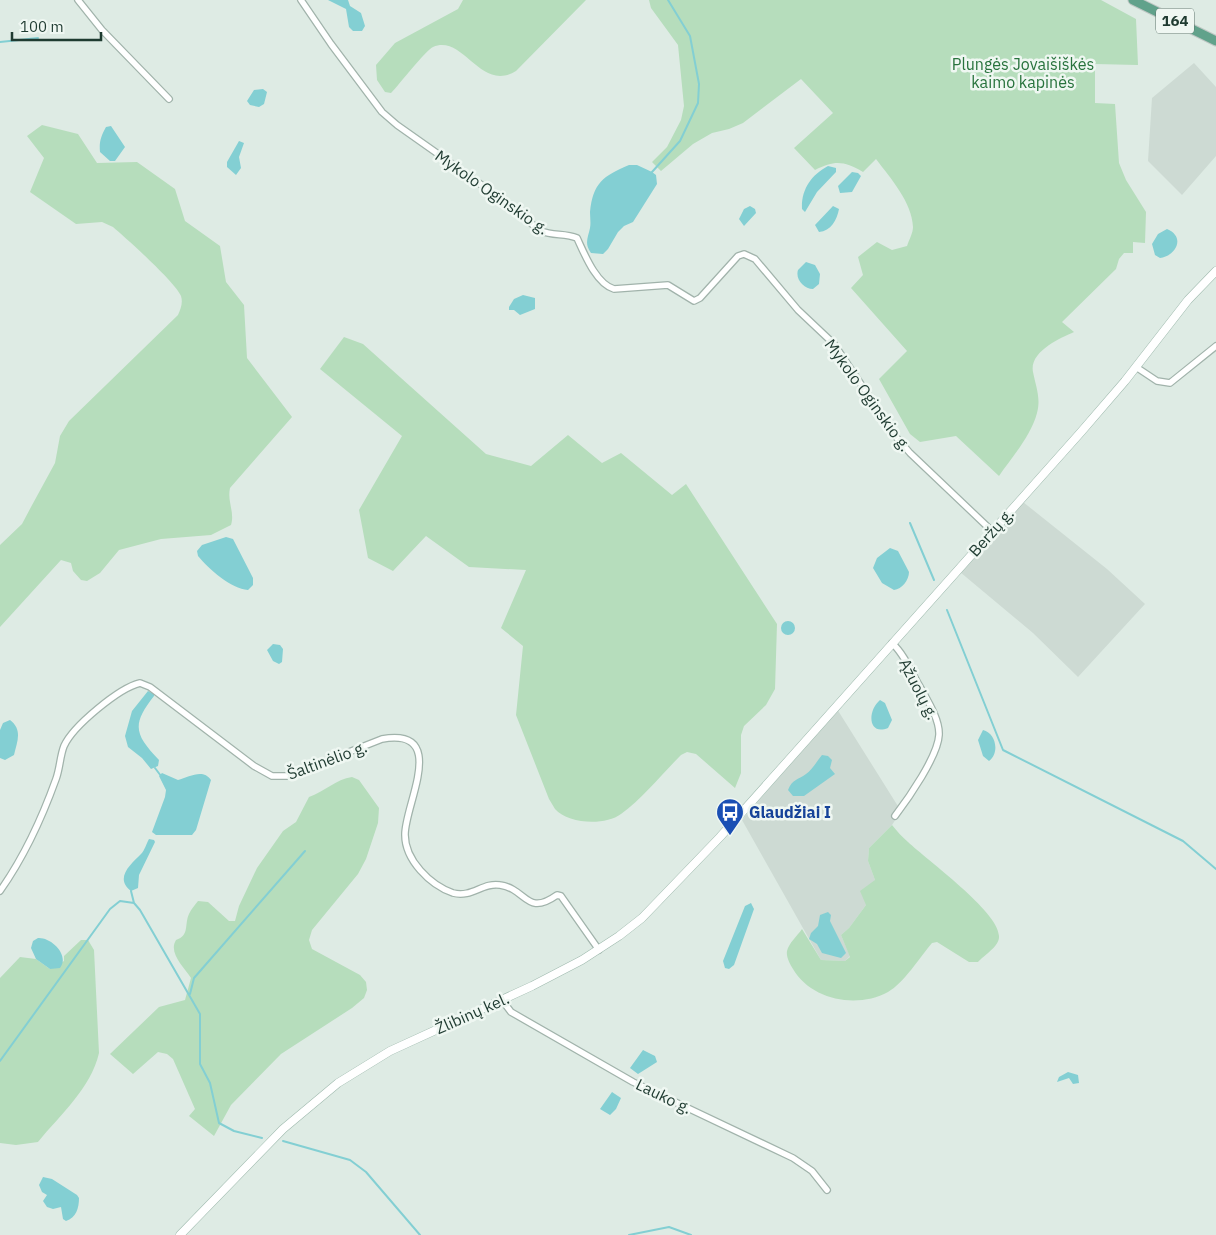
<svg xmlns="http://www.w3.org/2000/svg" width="1216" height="1235" font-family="'IBM Plex Sans',sans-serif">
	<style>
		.built { fill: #cddad3 }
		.green { fill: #b6ddbc }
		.water { fill: #83cfd3 }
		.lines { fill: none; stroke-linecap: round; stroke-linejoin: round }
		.stream { stroke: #83cfd3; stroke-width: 2 }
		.street-casing { stroke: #a1b3ab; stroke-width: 8 }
		.secondary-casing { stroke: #9fbaae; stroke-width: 9 }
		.primary-casing { stroke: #c0c8c5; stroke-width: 11 }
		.street { stroke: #fff; stroke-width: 5.5 }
		.secondary { stroke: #fff; stroke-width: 8 }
		.primary { stroke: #61a28b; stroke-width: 9 }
		.labels { text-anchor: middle; stroke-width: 5; stroke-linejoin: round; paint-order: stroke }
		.shield { fill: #eff7f2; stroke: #5d736b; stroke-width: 1 }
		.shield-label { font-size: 15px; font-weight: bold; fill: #1f3b31 }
		.park-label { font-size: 16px; fill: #28733d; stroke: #eff7f2 }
		.street-label { font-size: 16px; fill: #1f3b31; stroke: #eff7f2 }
		.transit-label { font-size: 16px; font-weight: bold; fill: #164399; stroke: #eff7f2; text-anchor: start }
	</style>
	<rect width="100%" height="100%" fill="#deebe4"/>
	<path class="built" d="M1194,63L1216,87V156L1182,195L1148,161L1152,98Z
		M1023,502L1107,569L1145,604L1078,677L1033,633L960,572Z
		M837,709L901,811L892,825L869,848L868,861L875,880L866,905L849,928L841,935L850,956L845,961L821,960L742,820Z"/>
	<path class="green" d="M463,0H586L516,71C480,93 464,34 433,47C425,51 399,85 391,93L385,92L377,80L376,65L395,43L458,9Z
		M649,0H1101L1136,19L1138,65L1095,64V103L1115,104L1119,163L1126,180L1146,212L1145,243L1133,242V253H1124L1119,259L1116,269L1062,322L1074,332C1060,338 1029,352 1033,372C1036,387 1041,398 1037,413C1031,436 1012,457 999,476L956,436L920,442L910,434L879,379L907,351L851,288L863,275L858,257L877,242L892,250L907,246C909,240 913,233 913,227C912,202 891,179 876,159L863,172C844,161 835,160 815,170L794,148L833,113L801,79L743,123L729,129L712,133L693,144L661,171L652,162L667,147L681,120L684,106L678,45L651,8Z
		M42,125L78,134L97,163L137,162L175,189L185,221L220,246L226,282L244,305L247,358L292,417L230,488C227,502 235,512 231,525L211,535L161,539L119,550L100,573L87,581L81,580L73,571L71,563L61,560L0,627V545L22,524L31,507L55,463L60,436L69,421L178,315C181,308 183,303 181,296C176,283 126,238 113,227L102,222L76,224L30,192L44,158L27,136Z
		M344,337L363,344L486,454L531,466L568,435L602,463L621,453L672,495L686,484L777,624L775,689L766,705L744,726L741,735V773L735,788L696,754L687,752L681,755C662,774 643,798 621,814C605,826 568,824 555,809C553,806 551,802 549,799L516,715L523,646L501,628L526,570L469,567L426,536L393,571L368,558L359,510L402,436L320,369Z
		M352,777L359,780L379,808L378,823L366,859L358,874L312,930L309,940L312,949L360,975L366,982L367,990L364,998L352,1008L281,1054L231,1105L214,1136L189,1116L195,1109L173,1059L167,1054L158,1052L133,1074L110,1054L159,1007L185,1000L191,978C184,967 168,953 176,940C190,935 184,925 189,914C191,909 195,905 198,901L208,902L229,921H235L239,906L257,868L283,831L296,822L309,797C324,792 336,779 352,777Z
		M892,825C897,831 902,837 908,842C926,859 999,912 999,936C1000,946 984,955 978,962H969L937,942L932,943C920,957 904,983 888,992C857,1009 811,1000 793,969C790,964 786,957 787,951C789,943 797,936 802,929L821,960L845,961L850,957L841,935L849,928L866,905L860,891L875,880L868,861L869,848Z
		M81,940H88L94,950L99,1053C91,1088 60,1115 38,1142L16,1145L0,1143V978L20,957L36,959L50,969L64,961V956Z"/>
	<path class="water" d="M328,0H348L350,6L361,13L365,26L362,31H353L349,27L346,9Z
		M263,89L267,92L264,104L259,107L250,105L247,101L254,90Z
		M111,126L125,147L115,161H110L100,152C99,142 101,136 106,127Z
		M239,141L244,143L239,157L241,168L236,175L227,167V162Z
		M629,165H637L652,172L656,175L657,184L633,222L624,226L618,232L608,249L603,254L591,253C584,243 588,238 590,228C591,223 590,217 590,212C593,183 603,176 629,165Z
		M828,166L836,168V172L817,192L805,212L802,209C801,190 811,175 828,166Z
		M852,172L858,173L861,176L852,192L840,193L838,186Z
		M750,206L755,209L756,213L744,226L739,219L744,209Z
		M833,206L839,209C837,220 831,231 819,232L815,225Z
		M1167,229C1186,237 1176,256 1160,258L1155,255L1152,244L1158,234Z
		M806,262L815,265L820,274L819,284L813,289C804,289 795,279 798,270Z
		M523,295L535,298V309L520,315L514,310H509V307L514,299Z
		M226,537L233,539L253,578V585L248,590C231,589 209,569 198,556L197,551L202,545Z
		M890,548L898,551L909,572C909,580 902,589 894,590L882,583L873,568L877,558Z
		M781 628a7 7 0 1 1 14 0a7 7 0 1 1-14 0Z
		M273,644L280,645L283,649L282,662L279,664L273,661L267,650Z
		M148,691L154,694V696C131,725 135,735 159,760L158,766L151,769L142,758L128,747L125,736L132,711Z
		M880,700L885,703L892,720L888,728C868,736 867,711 880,700Z
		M10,720C23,730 17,742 14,755L5,760L0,758V730L3,723Z
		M983,730C996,733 1000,753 989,761L983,756L978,740Z
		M822,755L828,756L832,760L830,768L835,774L804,796H793L788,790C792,779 798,780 806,774C812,770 817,761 822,755Z
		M162,773L178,780C189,777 203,768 211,780L196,830L192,835H156L152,832L165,797L166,790L159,776Z
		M149,839L154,840L155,842L139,875L138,888L131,891C114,878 131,864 141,854C145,850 146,844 149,839Z
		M751,903L754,909L734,965L729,969L725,968L723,961L745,906Z
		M828,912L831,915L830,921L846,953L841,958L822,953L817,944L809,939L811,933L818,926L820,915Z
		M38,938C51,937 70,955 60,968L50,969L36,959L31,948L33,941Z
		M643,1050L655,1056L657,1062L638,1074L630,1068Z
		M1068,1072L1078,1075L1079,1083L1073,1084L1069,1078L1057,1082L1059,1077Z
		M612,1092L621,1098L616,1109L610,1115L600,1109Z
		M43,1177L52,1179L77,1195L79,1198C79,1208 76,1218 66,1221L63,1219L61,1207L53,1209L47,1207L43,1201L47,1195L42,1192L39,1185Z"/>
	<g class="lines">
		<path class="stream" d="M0,42L38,38
			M652,172L680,141L698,103L699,84L690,36L668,0
			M910,523L934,580
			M947,610L1003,750L1183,841L1216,869
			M155,768L161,776
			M131,891L134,903L140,910L200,1014V1064L210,1083L219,1123L234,1131L262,1138
			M190,994L194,978L305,851
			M0,1061L110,909L120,901L134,903
			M283,1141L350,1160L366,1172L420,1235
			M629,1235L669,1227L691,1235"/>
		<g class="street-casing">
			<path id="street" d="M78,0L102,30L169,99
				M301,0L331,44L382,112L397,125L475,180L541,231C553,236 565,233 577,238C584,253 596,284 614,289L668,285L694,301L700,298L738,256L744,254L755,259L798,310L834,344L897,438L910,453L992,531
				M1136,367L1157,381L1170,383L1216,346
				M892,643C904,654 911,671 919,685C926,698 940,719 939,735C938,756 908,799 895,816
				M0,891C24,857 42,818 56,779C60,768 60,756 64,746C73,726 119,688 140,683L150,687L254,766L272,776H288L382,739C450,727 404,806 405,835C405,860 430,885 453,893C472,898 483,882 500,885C527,889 526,917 557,895L561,896L599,950
				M502,1000L511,1012L633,1082L793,1158L812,1171L827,1190"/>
		</g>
		<g class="secondary-casing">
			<path id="secondary" d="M180,1235L283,1129L338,1083L390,1051L532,986L582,960L619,936L642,918L720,837L1081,432L1125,381L1188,300L1216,271"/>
		</g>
		<g class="primary-casing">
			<path id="primary" d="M1133,0L1216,41"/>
		</g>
		<use href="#street" class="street"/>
		<use href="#secondary" class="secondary"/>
		<use href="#primary" class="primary"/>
	</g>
	<defs>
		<g id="bus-pin" transform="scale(1.4375)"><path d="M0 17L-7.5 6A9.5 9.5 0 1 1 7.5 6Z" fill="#1a4fb4" stroke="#eff7f2"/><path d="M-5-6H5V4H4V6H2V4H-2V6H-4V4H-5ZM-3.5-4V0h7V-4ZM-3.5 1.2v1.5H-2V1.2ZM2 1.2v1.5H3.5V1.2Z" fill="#fff"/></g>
	</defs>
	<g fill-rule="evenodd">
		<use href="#bus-pin" x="730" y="812"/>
	</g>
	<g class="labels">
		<rect class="shield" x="1156" y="8.5" width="38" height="25" rx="4"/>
		<g class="shield-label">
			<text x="1175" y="26">164</text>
		</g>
		<g class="park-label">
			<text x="1023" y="70">Plungės Jovaišiškės<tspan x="1023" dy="18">kaimo kapinės</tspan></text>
		</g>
		<g class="street-label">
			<text transform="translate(492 192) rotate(35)" y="6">Mykolo Oginskio g.</text>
			<text transform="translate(868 395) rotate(54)" y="6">Mykolo Oginskio g.</text>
			<text transform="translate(991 532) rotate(-48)" y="6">Beržų g.</text>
			<text transform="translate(919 689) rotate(63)" y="6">Ąžuolų g.</text>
			<text transform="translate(327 760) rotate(-20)" y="6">Šaltinėlio g.</text>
			<text transform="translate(472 1013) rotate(-24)" y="6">Žlibinų kel.</text>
			<text transform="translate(664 1096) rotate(26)" y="6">Lauko g.</text>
		</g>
		<g class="transit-label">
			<text x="749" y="818">Glaudžiai I</text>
		</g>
	</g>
	<path d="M12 32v8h89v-8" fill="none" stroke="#1f3b31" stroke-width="2.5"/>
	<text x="20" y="32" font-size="15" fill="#1f3b31" stroke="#eff7f2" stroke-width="4" paint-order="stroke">100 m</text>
</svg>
